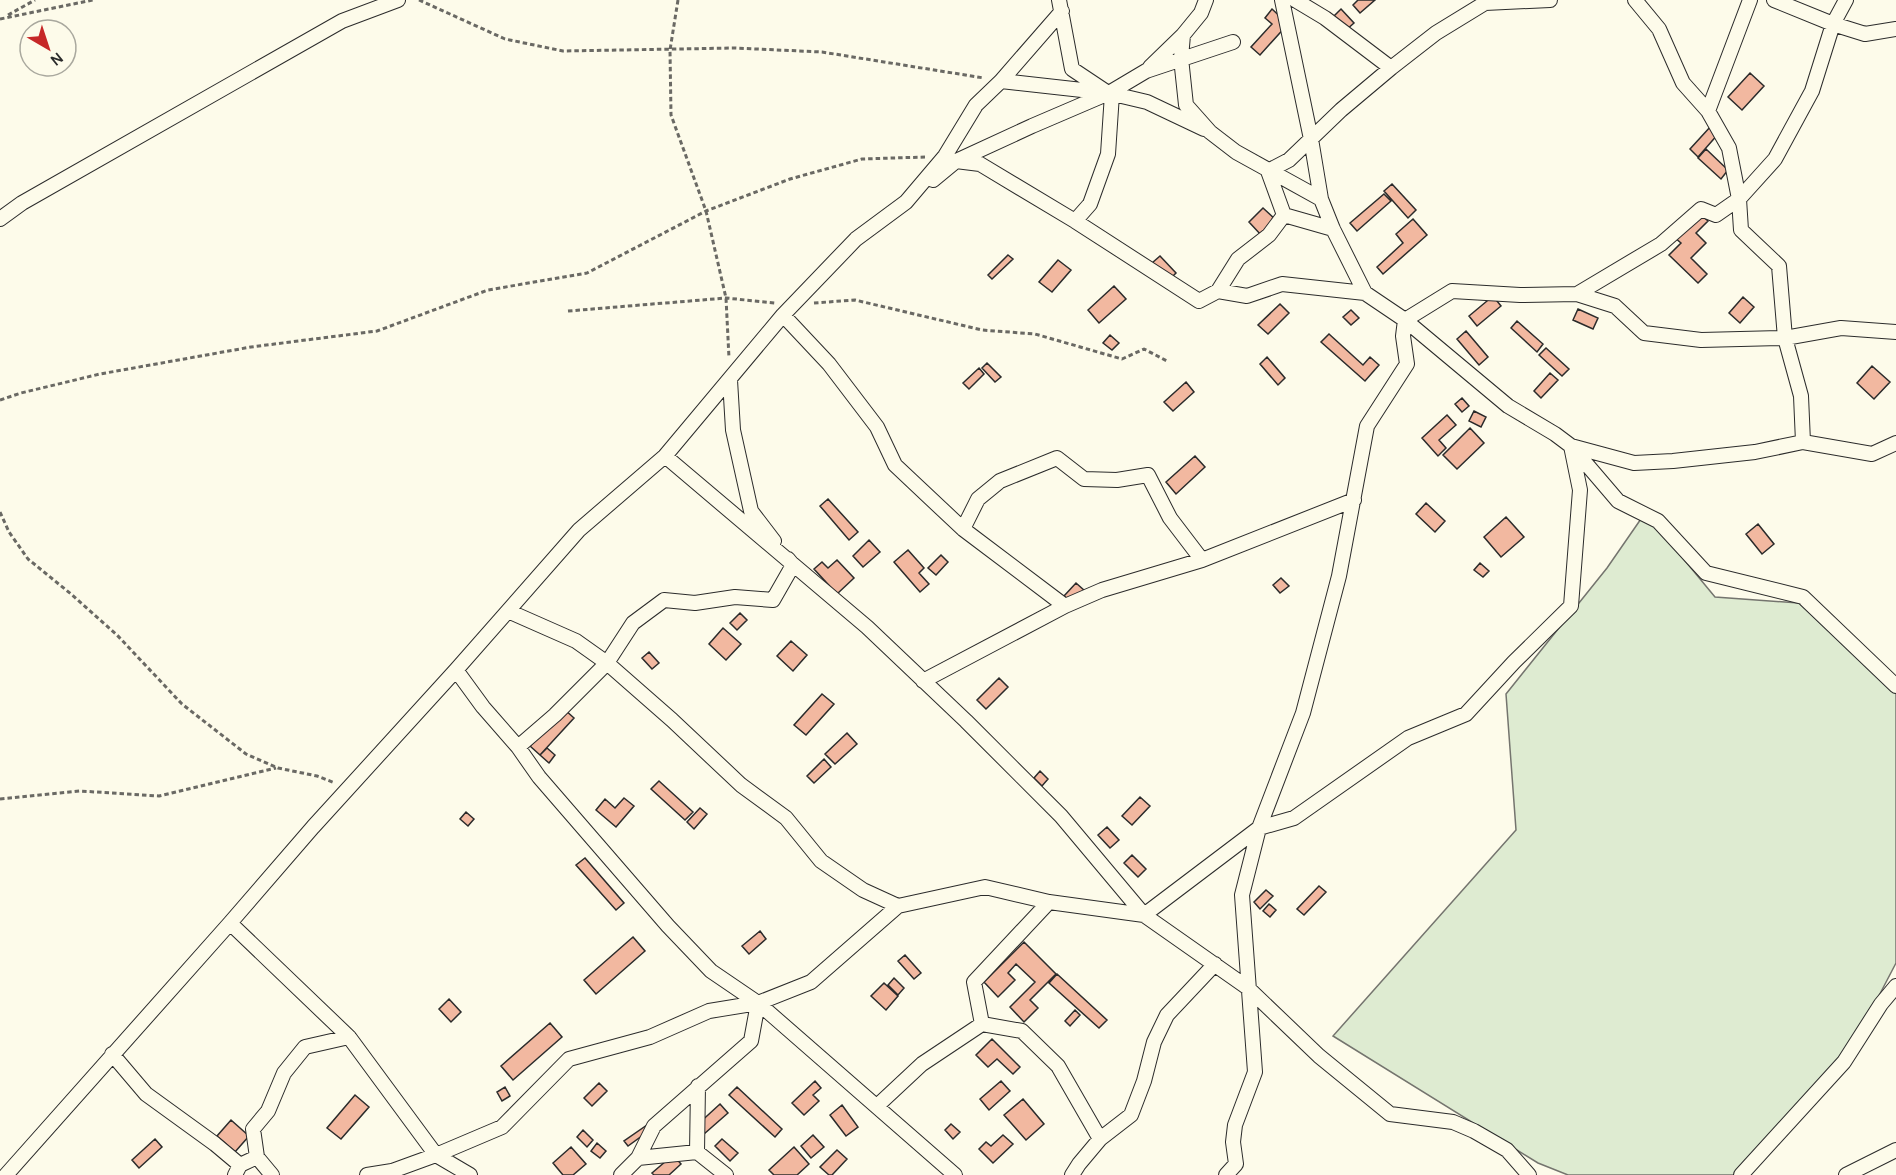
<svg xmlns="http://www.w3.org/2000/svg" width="1896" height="1175" font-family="Karla,sans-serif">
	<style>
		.green { fill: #deebd1; stroke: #74746e; stroke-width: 1.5 }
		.building { fill: #f2b8a0; stroke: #2b2b2b; stroke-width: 1.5 }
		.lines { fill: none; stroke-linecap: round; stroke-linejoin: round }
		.minor-casing { stroke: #2b2b2b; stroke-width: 16 }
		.path { stroke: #6a6964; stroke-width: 3; stroke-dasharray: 4.5 3; stroke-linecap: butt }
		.minor { stroke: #fdfbea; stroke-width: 14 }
	</style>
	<rect width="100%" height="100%" fill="#fdfbea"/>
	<path class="green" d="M1643,516L1667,539L1715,597L1799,603L1896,694V963L1846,1059L1736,1175H1568L1538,1163L1333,1036L1516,830L1506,694L1607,568Z"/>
	<path class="building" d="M1358,0H1375L1360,13L1353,5Z
		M1272,9L1288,24L1260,55L1251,47L1272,24L1265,18Z
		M1341,9L1354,23L1345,31L1332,18Z
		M1750,73L1764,86L1742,110L1728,97Z
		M1711,126L1719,133L1698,157L1690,149Z
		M1706,149L1728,170L1721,179L1698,158Z
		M1392,184L1416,210L1408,218L1384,191Z
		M1384,194L1391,201L1357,231L1350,223Z
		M1263,208L1276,220L1261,235L1249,222Z
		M1698,212L1708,221L1696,233L1706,243L1691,258L1707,274L1698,283L1669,255L1681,243L1674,237Z
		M1413,219L1427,235L1383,274L1377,267L1403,243L1396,234Z
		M1008,255L1013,259L992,279L988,275Z
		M1160,256L1176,273L1168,281L1152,263Z
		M1058,260L1071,270L1052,292L1039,282Z
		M1114,286L1126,299L1099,323L1088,310Z
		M1493,296L1501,306L1477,326L1469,316Z
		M1743,297L1754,307L1740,323L1729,313Z
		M1280,304L1289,313L1268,334L1258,325Z
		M1578,309L1598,318L1593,329L1573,320Z
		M1351,310L1359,318L1351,325L1343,317Z
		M1517,321L1543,344L1537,352L1511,328Z
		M1466,331L1488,357L1479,365L1457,339Z
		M1329,334L1363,365L1370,357L1379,365L1365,381L1321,342Z
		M1110,335L1119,343L1112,350L1103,343Z
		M1546,348L1569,369L1562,376L1539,355Z
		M1267,357L1285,378L1278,385L1260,364Z
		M987,363L1001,377L995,382L982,368Z
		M1872,366L1890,382L1874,399L1857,383Z
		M979,368L984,374L969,389L963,383Z
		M1550,373L1558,380L1541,398L1534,391Z
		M1186,382L1194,392L1173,411L1164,402Z
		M1462,398L1469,406L1462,412L1455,404Z
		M1474,411L1486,417L1481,427L1469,421Z
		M1447,415L1456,425L1439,440L1446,448L1438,456L1422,438Z
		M1470,428L1484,443L1457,469L1443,455Z
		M1195,456L1205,467L1176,494L1166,482Z
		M828,499L858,532L849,540L820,506Z
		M1426,503L1445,521L1435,532L1416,514Z
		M1506,517L1524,537L1501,557L1484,537Z
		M1758,524L1774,544L1762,554L1746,534Z
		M869,540L880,552L863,567L853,556Z
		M908,550L924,568L919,573L929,584L920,592L894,562Z
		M941,555L948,562L936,575L928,568Z
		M837,560L854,578L837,594L814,569L822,562L828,568Z
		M1480,563L1489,571L1483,577L1474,570Z
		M1281,578L1289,586L1280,593L1273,585Z
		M1076,583L1085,591L1072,604L1064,596Z
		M740,613L747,620L737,630L730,623Z
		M723,628L741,644L726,660L709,644Z
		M791,641L807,655L793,671L777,656Z
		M649,652L659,663L652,669L642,658Z
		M999,678L1008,687L986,709L977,700Z
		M822,694L834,704L806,735L794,725Z
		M564,709L574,718L540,755L530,746Z
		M847,733L857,744L835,764L825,754Z
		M547,748L555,755L549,763L540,755Z
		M824,759L831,767L814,783L807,776Z
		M1040,771L1048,779L1042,786L1034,778Z
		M659,781L693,812L685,820L651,789Z
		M1140,797L1150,806L1132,825L1122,816Z
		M624,798L634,806L616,827L596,810L605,799L615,808Z
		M700,808L707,814L694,829L687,822Z
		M466,812L474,819L468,826L460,819Z
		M1107,827L1119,840L1110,848L1098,835Z
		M1132,855L1146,869L1138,877L1124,863Z
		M585,858L624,903L616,910L576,865Z
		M1319,886L1326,892L1304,915L1297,909Z
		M1266,890L1273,896L1260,909L1254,902Z
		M1269,904L1276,910L1270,917L1263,911Z
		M760,931L766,939L749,954L742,946Z
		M633,937L645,951L596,994L584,980Z
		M1024,942L1056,974L1030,1000L1038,1008L1024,1022L1010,1007L1035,982L1016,964L1008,973L1015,980L998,997L984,982Z
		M905,955L921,973L914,979L898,961Z
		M1057,974L1107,1020L1099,1028L1049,983Z
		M894,978L904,988L898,995L888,985Z
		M884,983L898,996L886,1010L871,996Z
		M449,999L461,1012L451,1022L439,1009Z
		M1075,1010L1080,1015L1070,1026L1065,1021Z
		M550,1023L562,1037L513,1080L501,1066Z
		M992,1039L1020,1067L1013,1074L997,1059L988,1067L976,1055Z
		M815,1081L821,1088L813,1095L819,1101L804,1115L792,1103Z
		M1001,1081L1010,1091L989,1110L980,1099Z
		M599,1083L607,1091L592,1106L584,1098Z
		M505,1087L510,1096L502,1101L497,1092Z
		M737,1087L782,1129L775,1137L729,1095Z
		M355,1095L369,1107L341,1139L327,1128Z
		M1023,1099L1044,1124L1026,1140L1004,1115Z
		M720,1104L728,1113L704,1134L696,1126Z
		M842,1105L858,1127L846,1136L830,1115Z
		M231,1120L249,1136L235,1152L217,1136Z
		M951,1124L960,1132L953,1139L945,1130Z
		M647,1125L650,1130L628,1146L624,1141Z
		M583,1130L593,1140L587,1147L577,1137Z
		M813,1135L824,1147L811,1158L801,1146Z
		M1003,1135L1013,1144L993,1163L979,1149L986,1142L991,1146Z
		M155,1139L162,1147L139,1168L132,1160Z
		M722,1139L738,1153L730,1161L715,1146Z
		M597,1143L606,1151L600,1158L591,1151Z
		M571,1147L586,1164L573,1175H563L553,1163Z
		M794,1147L809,1164L797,1175H774L769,1170Z
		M837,1150L847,1159L832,1175H829L820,1167Z
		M673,1155L681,1164L669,1175H654L652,1173Z"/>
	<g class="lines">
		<g class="minor-casing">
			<path id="minor" d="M1059,0L1072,69L1105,91
				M1206,0L1201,13L1183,35L1181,58L1186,105L1210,132L1236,152L1321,199L1333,229L1365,293L1405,320L1403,336L1407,364L1367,426L1339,576L1303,713L1259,828L1242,895L1255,1072L1235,1125L1233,1142L1236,1164L1226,1175
				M1282,0L1311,139L1321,199
				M1295,0L1325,18L1391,68L1341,110L1289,160L1268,171L1284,215L1333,229
				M1635,0L1659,29L1683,83L1708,111L1729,148L1739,199L1741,230L1779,266L1785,338L1801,396L1803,442
				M1774,0L1833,24L1865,34L1896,29
				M1150,67L1183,35
				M1391,68L1436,33L1485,3L1550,0
				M1001,81L1109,93L1147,102L1204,129
				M1708,111L1750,0
				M956,161L980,164L1075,221L1199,301L1218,291L1247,296L1282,284L1365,293
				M933,180L956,161L1032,126L1109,93L1146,71L1233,42
				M0,219L22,203L342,21L398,0
				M1075,221L1090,204L1108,154L1112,94
				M1218,291L1238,259L1269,235L1284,215
				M1577,294L1661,244L1701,209L1716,215L1739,199L1775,159L1812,91L1833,24L1846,0
				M783,315L829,364L877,427L895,465L963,529L1065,606
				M1896,332L1841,328L1785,338L1701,340L1644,333L1615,306L1577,294L1520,295L1452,291L1405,320L1508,406L1555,434L1571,446L1618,501L1658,521L1706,573L1803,597L1896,686
				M730,380L733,430L751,511L774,541
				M665,456L867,627L966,721L1061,816L1144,915L1259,828L1294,818L1408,738L1466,714L1514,662L1571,606L1580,490L1571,446L1634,463L1673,461L1755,452L1803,442L1872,454L1896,443
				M963,529L978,499L1000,481L1057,458L1084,479L1117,480L1148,475L1170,518L1202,560
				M508,611L576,641L607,663L672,720L741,785L786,818L821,861L863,890L898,906
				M456,670L483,707L518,747L539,777L668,926L711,971L758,1003L955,1175
				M923,681L1065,606L1102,590L1202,560L1354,500
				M518,747L555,715L607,663L633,623L664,600L695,603L735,597L773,600L793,565L788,559
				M230,923L349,1037L436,1155L470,1175
				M982,1024L974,982L1049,902
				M112,1054L146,1094L215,1144L240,1165
				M877,1106L922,1064L982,1024L1022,1031L1058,1066L1100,1139
				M697,1152L698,1086
				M257,1157L253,1129L268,1111L284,1073L305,1047L349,1037
				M638,1158L697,1152L726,1175
				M6,1175L230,923L313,827L456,670L579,530L665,456L783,315L856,239L906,202L945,156L976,105L1001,81L1062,11
				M235,1175L240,1165L257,1157L272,1175
				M367,1175L392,1171L436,1155L502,1127L569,1059L650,1037L709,1011L758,1003L811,982L898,906L985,887L1049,902L1144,915L1248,988L1319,1056L1390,1114L1453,1122L1474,1131L1507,1150L1529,1175
				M621,1175L638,1158L654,1126L751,1041L758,1003
				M1072,1175L1079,1164L1100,1139L1131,1115L1144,1081L1154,1042L1167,1015L1215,964
				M1741,1175L1844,1062L1881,1004L1896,986
				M1846,1175L1896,1150"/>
		</g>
		<path class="path" d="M419,0L505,39L563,51L735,48L822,52L984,78
			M678,0L670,50L671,115L706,211L726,298L729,358
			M8,15L35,0
			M0,19L93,0
			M814,303L855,300L982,330L1035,334L1122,359L1144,349L1167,361
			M568,311L726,298L775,303
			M0,400L21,393L100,374L251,347L377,331L488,290L587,273L706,211L790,179L862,159L925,157
			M0,512L9,532L28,559L71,594L117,635L182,704L246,754L278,768L317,776L335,783
			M0,799L80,791L159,796L276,768"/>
		<use href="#minor" class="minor"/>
	</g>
	<g transform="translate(48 48) rotate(141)"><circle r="28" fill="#fdfbea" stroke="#a9a89e" stroke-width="1.5"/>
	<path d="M0-4.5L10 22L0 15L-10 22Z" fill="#c62828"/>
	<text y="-9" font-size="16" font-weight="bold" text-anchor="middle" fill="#2b2b2b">N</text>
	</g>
</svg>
